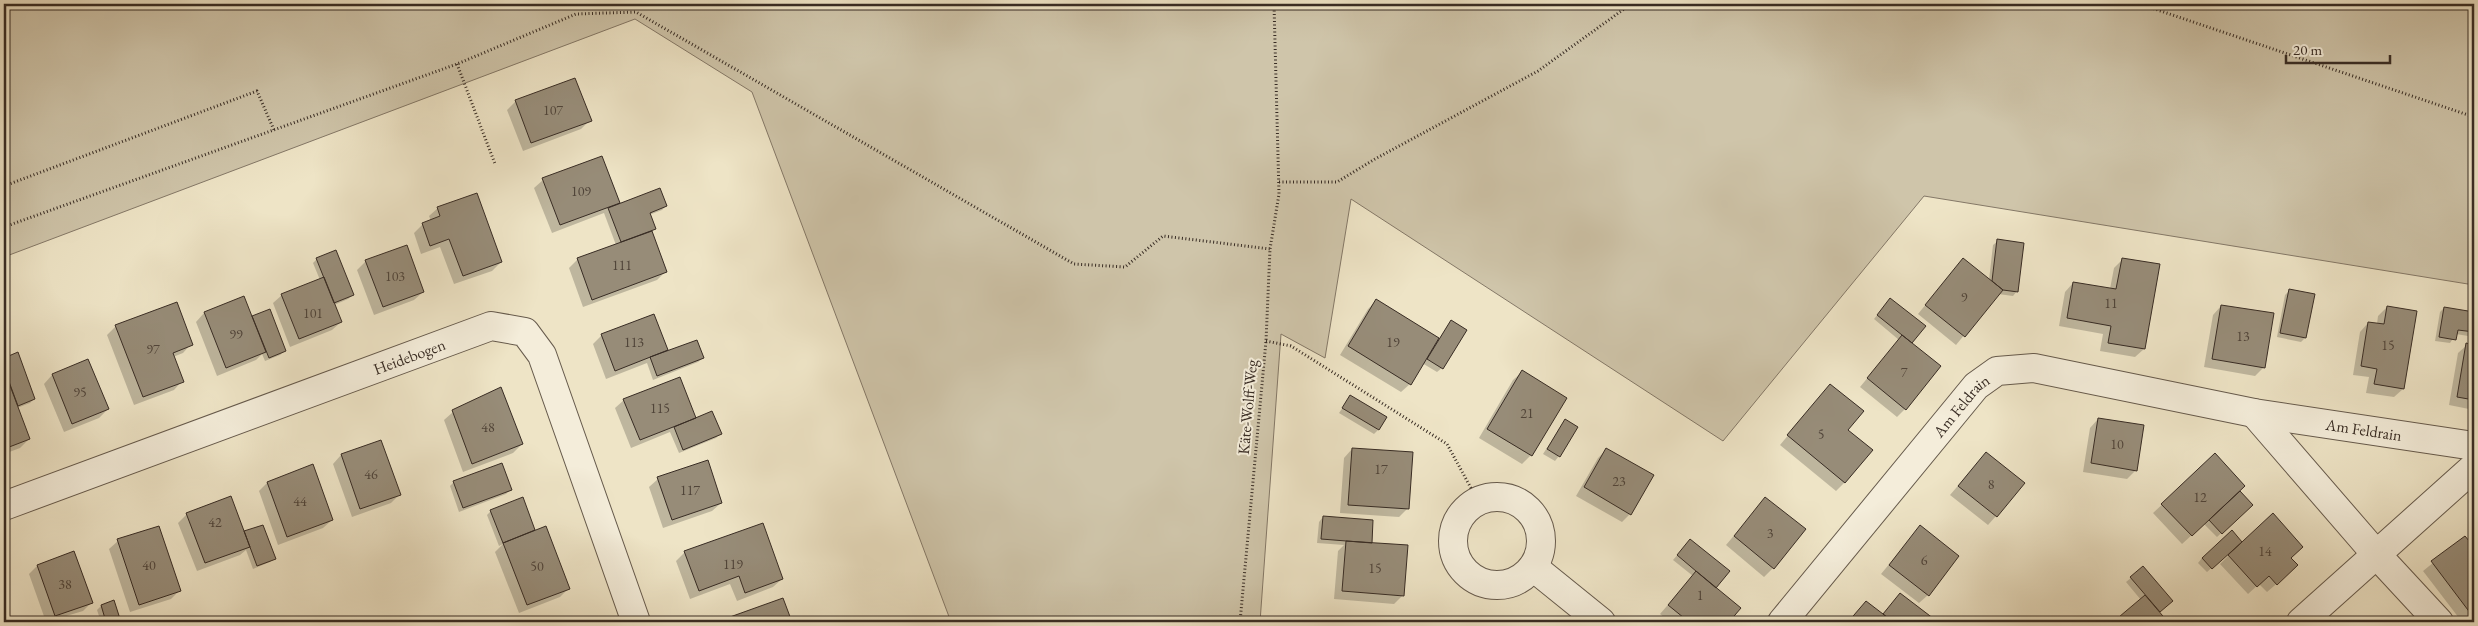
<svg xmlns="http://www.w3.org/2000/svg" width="2478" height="626" font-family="'EB Garamond',serif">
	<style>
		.green { fill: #cfc5aa; stroke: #847867 }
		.shadow { fill: #0003 }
		.building { fill: #978c78; stroke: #382c24 }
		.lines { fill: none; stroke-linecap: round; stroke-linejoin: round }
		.minor-casing { stroke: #665a4c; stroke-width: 30 }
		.path { stroke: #382c24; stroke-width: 3; stroke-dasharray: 1 2.5; stroke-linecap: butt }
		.minor { stroke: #f4edda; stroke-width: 28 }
		.labels { text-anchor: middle; stroke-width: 4; stroke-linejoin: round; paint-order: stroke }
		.number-label { font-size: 14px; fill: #504439 }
		.street-label { font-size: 16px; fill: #382c24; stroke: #f4edda }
	</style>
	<rect width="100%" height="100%" fill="#eee4c6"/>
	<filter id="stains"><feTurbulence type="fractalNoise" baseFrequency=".004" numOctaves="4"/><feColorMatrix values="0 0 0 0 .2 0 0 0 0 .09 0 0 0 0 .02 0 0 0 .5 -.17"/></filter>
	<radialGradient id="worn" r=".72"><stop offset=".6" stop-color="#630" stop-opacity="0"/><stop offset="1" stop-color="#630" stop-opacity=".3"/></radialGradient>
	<path class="green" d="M4,4H2474V285L1924,196L1723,441L1351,199L1325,358L1281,334L1260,622H951L752,92L635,19L4,257Z"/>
	<path class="shadow" d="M516,101L590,120L581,129L523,151L507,110Z
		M543,180L618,203L615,206H666L662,210L649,215L654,229L651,232L666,271L657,280L583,307L569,268L577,260L616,245L604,213L552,233L534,188Z
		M438,208L501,262L492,271L454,284L440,247L421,254L414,233L423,224L431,221L429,216Z
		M1998,241L2017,291L2013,296L1998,294L1956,345L1918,314L1963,259L1989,280L1993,245Z
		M317,259L353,295L348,299L334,305L341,322L332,330L290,347L273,303L282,295L320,280L313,263Z
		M2122,260L2144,349L2135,357L2100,351L2103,334L2059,326L2065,292L2073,283L2110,289L2114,268Z
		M366,261L423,292L414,300L374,315L357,270Z
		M2289,291L2305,338L2301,342L2277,337L2285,295Z
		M243,298L252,318L253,317L285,351L280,355L265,361L262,354L256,360L217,376L196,322L204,313Z
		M1377,300L1439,339L1451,322L1442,368L1437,372L1422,363L1410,384L1401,392L1340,355L1368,309Z
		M1886,304L1911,343L1905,409L1897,417L1860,387L1899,340L1874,319Z
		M2221,306L2264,367L2255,376L2204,367L2213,315Z
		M2387,307L2403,389L2394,397L2366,393L2369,377L2353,375L2360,332L2368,323L2377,324L2378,316Z
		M2444,308L2474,313V337L2456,334L2450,343L2435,341L2440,312Z
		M654,316L667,350L663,354L703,358L698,362L653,380L647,363L606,379L593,344L601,336Z
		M116,326L191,344L183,353L173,357L182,381L174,390L134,405L107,335Z
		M2467,345L2474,346V410L2449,405L2458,353Z
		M17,354L34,399L30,403L17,408L29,439L20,448L4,454V359Z
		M88,361L108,409L99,418L64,432L44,384L52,375Z
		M1522,372L1531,455L1522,464L1479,438L1513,380Z
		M1830,385L1847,430L1845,482L1836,491L1780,445Z
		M1350,397L1378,430L1374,434L1339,413Z
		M624,400L695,417L720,434L716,438L679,453L670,432L631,448L615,408Z
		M453,412L522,444L513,453L463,472L444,420Z
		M2098,419L2136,470L2127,479L2083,472L2090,428Z
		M1565,420L1559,456L1555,461L1543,454Z
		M380,441L399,495L391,503L352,517L333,464L341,455Z
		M1352,449L1408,508L1399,517L1340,513L1344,458Z
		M1607,449L1630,514L1622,522L1576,496L1598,458Z
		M1986,453L1996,516L1988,525L1950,495Z
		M2215,455L2238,491L2252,505L2217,537L2204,524L2182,544L2153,513Z
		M658,479L721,503L712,511L663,528L649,487Z
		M454,482L510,490L506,494L459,512L450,486Z
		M267,483L332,520L323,528L278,545L259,491Z
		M522,499L535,532L568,589L560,597L519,613L495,552L503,544L499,546L487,515L491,511Z
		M1765,499L1773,568L1764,577L1726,545Z
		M187,514L244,534L275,558L270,562L253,569L246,550L240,555L197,571L178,523Z
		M1323,517L1370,542L1403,595L1394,604L1334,599L1338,551L1344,545L1317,543L1319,522Z
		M1920,527L1928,595L1919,603L1881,574Z
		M2465,537L2474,549V622H2462L2423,571Z
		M118,541L179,591L171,599L130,612L109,549Z
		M1686,545L1714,588L1739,609L1728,622H1670L1660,614L1693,576L1673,560Z
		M2236,546L2237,548L2288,574L2267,592L2259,584L2248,594L2220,564L2229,555L2228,553L2207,572L2198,563L2202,558Z
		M685,552L782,579L773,587L737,601L730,584L690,599L676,561Z
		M37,566L91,603L83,611L46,622L29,574Z
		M2143,568L2167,605L2158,613L2166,622H2115L2141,600L2126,582Z
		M1900,594L1936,622H1848L1866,602L1882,616Z
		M783,600L791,622H720Z
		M113,602L120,622H101L97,610L101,606Z"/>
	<path class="building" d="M575,78L592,121L531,143L515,100Z
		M602,156L620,203L560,225L542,178Z
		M660,188L667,206L650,213L656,229L621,242L608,208Z
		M477,193L502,262L463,276L449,239L430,246L422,223L440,216L437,207Z
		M652,231L667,272L592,300L577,258Z
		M1997,239L2024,243L2018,292L2003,290L1992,281Z
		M407,245L424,292L383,307L365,260Z
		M336,250L354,295L334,303L316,258Z
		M1963,258L2003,290L1965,337L1925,305Z
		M2122,258L2160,264L2145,349L2108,343L2111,326L2067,318L2073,282L2116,289Z
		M324,277L342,322L299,339L281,294Z
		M2289,289L2315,294L2306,338L2280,333Z
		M244,296L266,352L226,368L204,312Z
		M1890,298L1926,326L1912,343L1877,315Z
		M1376,299L1439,338L1411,385L1348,346Z
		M177,302L193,345L173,353L184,382L143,397L115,325Z
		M2221,305L2274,313L2265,368L2212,359Z
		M2387,306L2417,311L2404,389L2374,384L2377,369L2361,366L2368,322L2384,324Z
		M2444,307L2474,312V332L2458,330L2456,340L2439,337Z
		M270,309L286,351L269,358L252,316Z
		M654,314L668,350L615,371L601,334Z
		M1451,320L1467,330L1443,369L1427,359Z
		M1902,335L1941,366L1906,410L1867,378Z
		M697,340L704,358L657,376L650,357Z
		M2466,343L2474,345V400L2457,397Z
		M18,352L35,399L18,406L4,368V358Z
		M88,359L109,409L72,424L52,374Z
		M1522,370L1567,398L1532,456L1487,429Z
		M680,377L696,418L640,440L623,399Z
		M9,383L30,439L4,449V385Z
		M1830,384L1864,411L1848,430L1873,450L1845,483L1787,435Z
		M501,387L523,444L472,464L452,410Z
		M1350,395L1387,417L1379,430L1342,408Z
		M712,411L722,434L683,450L674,427Z
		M2098,418L2144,425L2137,471L2091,463Z
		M1565,419L1578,427L1560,457L1547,449Z
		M381,440L401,495L360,509L341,454Z
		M1352,448L1413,452L1409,509L1348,505Z
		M1606,448L1654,475L1631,515L1584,487Z
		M1986,452L2025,483L1997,517L1958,486Z
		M2215,453L2245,486L2192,536L2161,504Z
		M708,460L722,503L672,520L657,477Z
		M502,463L512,490L463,508L453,481Z
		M313,464L333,520L287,537L267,482Z
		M2240,491L2253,505L2222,534L2209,520Z
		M231,496L250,547L205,563L186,513Z
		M523,497L535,530L503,543L490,510Z
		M1765,497L1806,529L1774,569L1734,536Z
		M2273,513L2303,547L2291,558L2298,565L2277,585L2269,576L2257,587L2228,555Z
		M1323,516L1373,520L1372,543L1321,539Z
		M763,523L783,579L745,593L739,576L699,591L684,551Z
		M263,525L276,559L257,566L244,531Z
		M1920,525L1959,556L1929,596L1889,565Z
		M159,526L181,591L139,605L117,539Z
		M546,526L570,589L527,605L503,543Z
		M2232,530L2242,542L2212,569L2202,558Z
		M2465,536L2474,547V618L2431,561Z
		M1690,539L1730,571L1716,588L1677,555Z
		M1346,541L1408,545L1404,596L1342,591Z
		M74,551L93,603L55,616L37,565Z
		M2143,566L2173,601L2160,612L2130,577Z
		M1696,571L1741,608L1729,622H1689L1668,605Z
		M1900,593L1938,622H1893L1883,614Z
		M2145,595L2168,622H2113Z
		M783,598L792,622H716Z
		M114,600L121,622H106L101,605Z
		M1866,601L1883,614L1893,622H1848Z"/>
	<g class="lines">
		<g class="minor-casing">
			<g id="minor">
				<path d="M2254,413L2376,554L2439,622"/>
				<circle cx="1497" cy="541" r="44"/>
				<path id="s1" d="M4,506L491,326L525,332L542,355L636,622"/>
				<path d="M1533,567L1601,622"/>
				<path id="s2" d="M1782,622L1976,386L1997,371L2034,368L2254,413L2474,446"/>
				<path d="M2301,622L2474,467"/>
			</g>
		</g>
		<path class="path" d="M2140,4L2474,117
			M457,64L495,164
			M1279,182H1337L1375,159L1538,71L1631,4
			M4,186L257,91L274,130
			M4,227L457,64L576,14L636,12L1074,264L1125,267L1163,236L1270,249
			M1266,341L1291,346L1447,444L1478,501
			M4,604L11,622
			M1240,622L1266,341L1270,249L1279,194L1274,4"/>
		<use href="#minor" class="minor"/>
	</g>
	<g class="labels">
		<g class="number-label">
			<text x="553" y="115">107</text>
			<text x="581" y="196">109</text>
			<text x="622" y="270">111</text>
			<text x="395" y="281">103</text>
			<text x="1964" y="302">9</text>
			<text x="2111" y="308">11</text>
			<text x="313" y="318">101</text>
			<text x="236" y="339">99</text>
			<text x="2243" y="341">13</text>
			<text x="634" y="347">113</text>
			<text x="1393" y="347">19</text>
			<text x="2388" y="350">15</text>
			<text x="153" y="354">97</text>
			<text x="1904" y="377">7</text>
			<text x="80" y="397">95</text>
			<text x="660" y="413">115</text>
			<text x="1527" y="418">21</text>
			<text x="488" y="432">48</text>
			<text x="1821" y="439">5</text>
			<text x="2117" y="449">10</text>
			<text x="1381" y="474">17</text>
			<text x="371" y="479">46</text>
			<text x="1619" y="486">23</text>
			<text x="1991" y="489">8</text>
			<text x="690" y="495">117</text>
			<text x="2200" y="502">12</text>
			<text x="300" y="506">44</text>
			<text x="215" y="527">42</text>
			<text x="1770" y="538">3</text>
			<text x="2265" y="556">14</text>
			<text x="1924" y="565">6</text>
			<text x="733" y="569">119</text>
			<text x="149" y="570">40</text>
			<text x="537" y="571">50</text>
			<text x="1375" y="573">15</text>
			<text x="65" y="589">38</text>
			<text x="1700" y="600">1</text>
		</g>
		<g class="street-label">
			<text dy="6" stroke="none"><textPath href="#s1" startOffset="432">Heidebogen</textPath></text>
			<text transform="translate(1247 407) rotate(-85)" y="6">Käte-Wolff-Weg</text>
			<text dy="6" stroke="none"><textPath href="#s2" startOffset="281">Am Feldrain</textPath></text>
			<text dy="6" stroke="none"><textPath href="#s2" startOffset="704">Am Feldrain</textPath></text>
		</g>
	</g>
	<rect width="2478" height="626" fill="none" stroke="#eee4c6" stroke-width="20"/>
	<rect x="5" y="5" width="2468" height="616" fill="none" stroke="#382c24" stroke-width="2.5"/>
	<rect x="10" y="10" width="2458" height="606" fill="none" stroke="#382c24"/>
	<path d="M2286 55v8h104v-8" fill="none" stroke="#382c24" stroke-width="2.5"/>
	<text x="2293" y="55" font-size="15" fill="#382c24" stroke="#f4edda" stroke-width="4" paint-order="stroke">20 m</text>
	<rect width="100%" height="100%" filter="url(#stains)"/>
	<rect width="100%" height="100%" fill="url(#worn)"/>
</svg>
